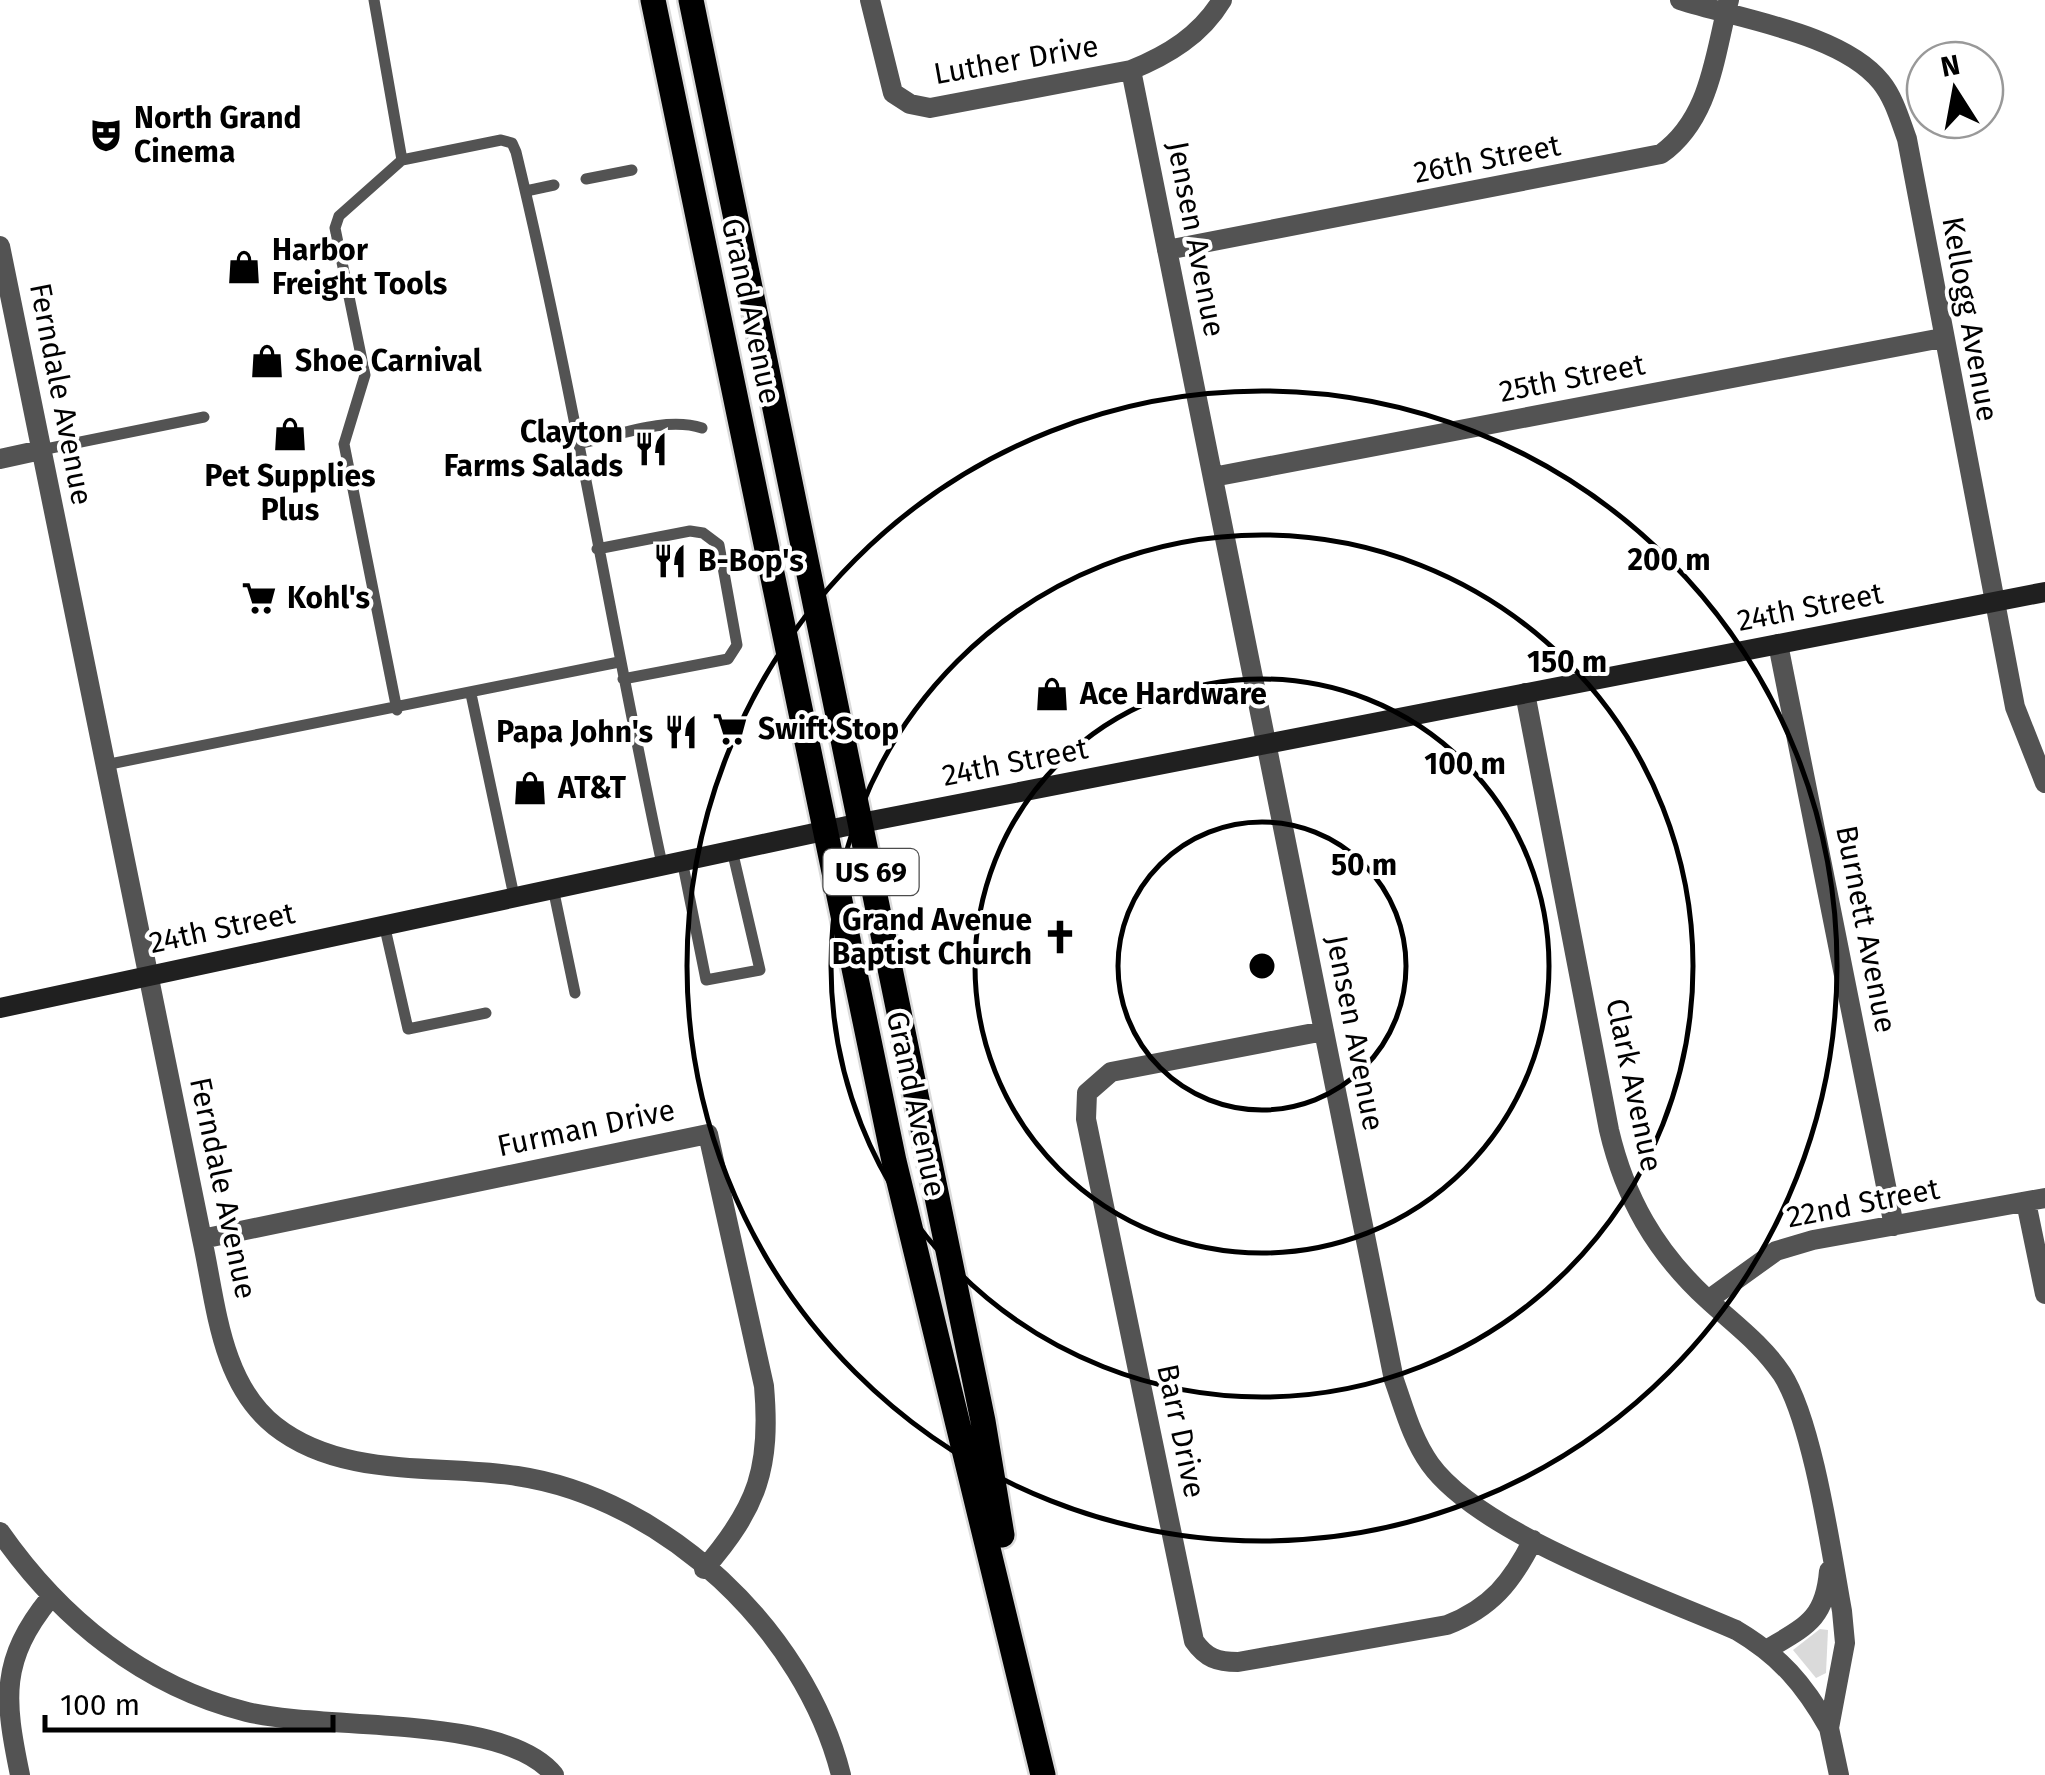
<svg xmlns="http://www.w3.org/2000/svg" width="2045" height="1775" font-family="'Fira Sans',sans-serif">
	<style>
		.green { fill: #dadada }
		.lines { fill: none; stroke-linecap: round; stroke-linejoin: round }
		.primary-casing { stroke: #dbdbdb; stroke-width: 30 }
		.service { stroke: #535353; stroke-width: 11 }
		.minor { stroke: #535353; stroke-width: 20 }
		.secondary { stroke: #202020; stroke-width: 20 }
		.primary { stroke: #000; stroke-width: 25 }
		.ring { fill: none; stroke: #000; stroke-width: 5 }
		.labels { text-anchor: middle; stroke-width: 8; stroke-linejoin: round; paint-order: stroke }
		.shield { fill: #fff; stroke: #4c4c4c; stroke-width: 2.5 }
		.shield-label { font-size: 28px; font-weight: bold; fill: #000 }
		.street-label { font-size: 30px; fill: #000; stroke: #fff }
		.poi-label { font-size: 30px; font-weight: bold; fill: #000; stroke: #fff; text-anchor: start }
		.centre { fill: #000; stroke: #fff; stroke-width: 5 }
		.ring-label { font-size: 30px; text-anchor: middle; font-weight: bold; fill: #000; stroke: #fff; stroke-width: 8; stroke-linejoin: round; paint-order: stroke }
	</style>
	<rect width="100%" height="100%" fill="#fff"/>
	<path class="green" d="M1820,1629L1828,1630L1826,1673L1816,1678L1793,1650Z"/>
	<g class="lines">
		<g class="primary-casing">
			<path id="primary" d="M653,0L894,1161L1043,1775
				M691,0L983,1421L1002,1535"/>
		</g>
		<path class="service" d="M374,0L402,160L339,216L335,228L365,375L344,444L397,710
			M402,160L501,140L512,143L516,152C573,388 611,627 662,864
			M586,179L632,170
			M526,191L554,185
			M578,444C617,436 665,416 702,428
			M41,450L204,417
			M597,549L690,531L703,533L719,545L737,645L728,659L623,679
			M471,694L514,896
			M105,765L619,662
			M682,860L706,980L760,970L732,850
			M553,888L575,993
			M384,924L408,1029L486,1013"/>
		<path class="minor" d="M870,0L893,93L910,104L930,108L1131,70C1168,55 1201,35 1222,0
			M1680,0C1738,19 1842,33 1881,82C1894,98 1900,120 1907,139L2015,707L2045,783
			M1131,70L1394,1380C1404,1408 1412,1439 1430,1464C1480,1534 1654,1594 1736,1630C1780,1656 1804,1684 1829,1728
			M0,246L202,1239C216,1302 220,1383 275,1426C342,1479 438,1464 517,1476C665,1498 805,1631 841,1775
			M1167,250L1661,154C1711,118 1714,56 1729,0
			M0,459L41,450
			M1213,477L1942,338
			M1778,644L1894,1226
			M1525,693L1609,1130C1625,1198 1655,1251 1707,1299C1734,1324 1761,1343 1782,1374C1813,1422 1831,1551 1842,1611L1845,1643L1829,1728L1839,1775
			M1324,1031L1111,1072L1087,1093L1086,1119L1194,1641C1206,1658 1217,1662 1238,1662L1447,1625C1491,1608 1512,1582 1533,1540
			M2026,1202L2045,1294
			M202,1239L708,1134L764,1386C771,1467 758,1507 704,1569
			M1708,1300L1776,1251L1813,1240L2045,1198
			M0,1532C60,1618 143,1686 247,1712C325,1731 506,1714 554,1775
			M1768,1649C1806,1626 1825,1619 1829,1571
			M20,1775C4,1698 0,1660 50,1598"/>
		<path class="secondary" d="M0,1008L861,823L2045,592"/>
		<use href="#primary" class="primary"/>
	</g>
	<g class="ring">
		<circle cx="1262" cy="966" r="144"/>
		<circle cx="1262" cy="966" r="287"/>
		<circle cx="1262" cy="966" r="431"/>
		<circle cx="1262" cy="966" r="575"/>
	</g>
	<defs>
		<g id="theatre-bare" transform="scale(2.7)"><path d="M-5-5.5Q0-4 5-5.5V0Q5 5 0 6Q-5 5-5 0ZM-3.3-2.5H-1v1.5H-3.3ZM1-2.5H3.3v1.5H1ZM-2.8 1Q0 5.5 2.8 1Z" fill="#000" stroke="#fff" stroke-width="2.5" paint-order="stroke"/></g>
		<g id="shop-bare" transform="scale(2.7)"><path d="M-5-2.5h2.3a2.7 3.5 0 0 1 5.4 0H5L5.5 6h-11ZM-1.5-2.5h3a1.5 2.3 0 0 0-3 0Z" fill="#000" stroke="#fff" stroke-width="2.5" paint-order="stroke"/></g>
		<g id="restaurant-bare" transform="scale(2.7)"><path d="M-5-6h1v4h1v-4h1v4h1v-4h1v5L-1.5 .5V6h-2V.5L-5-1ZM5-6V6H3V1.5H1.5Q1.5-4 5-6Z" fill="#000" stroke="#fff" stroke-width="2.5" paint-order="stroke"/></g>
		<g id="supermarket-bare" transform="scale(2.7)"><path d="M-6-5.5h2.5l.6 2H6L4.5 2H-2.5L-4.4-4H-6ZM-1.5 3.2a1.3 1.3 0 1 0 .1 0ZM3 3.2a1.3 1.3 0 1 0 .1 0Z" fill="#000" stroke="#fff" stroke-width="2.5" paint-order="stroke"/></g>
		<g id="church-bare" transform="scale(2.7)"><path d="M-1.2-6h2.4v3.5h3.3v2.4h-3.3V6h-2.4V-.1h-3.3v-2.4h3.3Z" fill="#000" stroke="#fff" stroke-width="2.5" paint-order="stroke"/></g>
	</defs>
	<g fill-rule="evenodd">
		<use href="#theatre-bare" x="106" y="135"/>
		<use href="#shop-bare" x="244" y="267"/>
		<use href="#shop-bare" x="267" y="361"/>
		<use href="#shop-bare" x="290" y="434"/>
		<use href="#restaurant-bare" x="651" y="449"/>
		<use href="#restaurant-bare" x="670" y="561"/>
		<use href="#supermarket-bare" x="259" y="598"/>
		<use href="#shop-bare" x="1052" y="694"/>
		<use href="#supermarket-bare" x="730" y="729"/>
		<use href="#restaurant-bare" x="681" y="732"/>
		<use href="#shop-bare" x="530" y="788"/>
		<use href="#church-bare" x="1060" y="937"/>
	</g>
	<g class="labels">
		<rect class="shield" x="823.5" y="849" width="95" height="46" rx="8"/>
		<g class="shield-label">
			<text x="871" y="882">US 69</text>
		</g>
		<g class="street-label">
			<text transform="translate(1016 60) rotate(-10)" y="10">Luther Drive</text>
			<text transform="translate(1487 159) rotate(-11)" y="10">26th Street</text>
			<text transform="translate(1196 239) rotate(79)" y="10">Jensen Avenue</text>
			<text transform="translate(751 311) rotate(78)" y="10">Grand Avenue</text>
			<text transform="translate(1970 319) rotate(80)" y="10">Kellogg Avenue</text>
			<text transform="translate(1572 378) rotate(-11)" y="10">25th Street</text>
			<text transform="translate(61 394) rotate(79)" y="10">Ferndale Avenue</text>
			<text transform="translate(1810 607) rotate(-11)" y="10">24th Street</text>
			<text transform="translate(1015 762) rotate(-11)" y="10">24th Street</text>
			<text transform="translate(222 928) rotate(-12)" y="10">24th Street</text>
			<text transform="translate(1866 929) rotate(79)" y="10">Burnett Avenue</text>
			<text transform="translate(1355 1033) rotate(79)" y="10">Jensen Avenue</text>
			<text transform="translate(1634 1085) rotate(78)" y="10">Clark Avenue</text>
			<text transform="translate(916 1104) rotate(78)" y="10">Grand Avenue</text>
			<text transform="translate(586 1128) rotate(-12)" y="10">Furman Drive</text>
			<text transform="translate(223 1188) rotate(78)" y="10">Ferndale Avenue</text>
			<text transform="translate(1863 1203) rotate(-11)" y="10">22nd Street</text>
			<text transform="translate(1181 1431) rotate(78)" y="10">Barr Drive</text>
		</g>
		<g class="poi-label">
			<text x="134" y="128">North Grand<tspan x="134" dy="34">Cinema</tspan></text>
			<text x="272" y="260">Harbor<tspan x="272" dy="34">Freight Tools</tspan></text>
			<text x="295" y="371">Shoe Carnival</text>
			<text x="623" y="442" text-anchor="end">Clayton<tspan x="623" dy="34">Farms Salads</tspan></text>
			<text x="290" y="486" text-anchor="middle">Pet Supplies<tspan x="290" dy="34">Plus</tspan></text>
			<text x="698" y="571">B-Bop's</text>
			<text x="287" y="608">Kohl's</text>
			<text x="1080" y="704">Ace Hardware</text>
			<text x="758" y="739">Swift Stop</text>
			<text x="653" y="742" text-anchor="end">Papa John's</text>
			<text x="558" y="798">AT&amp;T</text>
			<text x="1032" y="930" text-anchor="end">Grand Avenue<tspan x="1032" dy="34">Baptist Church</tspan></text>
		</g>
	</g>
	<circle cx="1262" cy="966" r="15" class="centre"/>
	<g class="ring-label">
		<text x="1669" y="570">200 m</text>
		<text x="1567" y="672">150 m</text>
		<text x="1465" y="774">100 m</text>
		<text x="1364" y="875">50 m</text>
	</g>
	<g transform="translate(1955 90) rotate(349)"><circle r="48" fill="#ffffff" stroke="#999999" stroke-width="2.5"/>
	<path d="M0-8L18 38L0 25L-18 38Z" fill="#000000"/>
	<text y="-15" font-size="28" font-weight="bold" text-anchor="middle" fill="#000000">N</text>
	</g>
	<path d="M45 1715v15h288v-15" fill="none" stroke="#000000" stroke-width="5"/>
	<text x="60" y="1715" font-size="30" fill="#000000" stroke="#ffffff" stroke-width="8" paint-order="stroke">100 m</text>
</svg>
